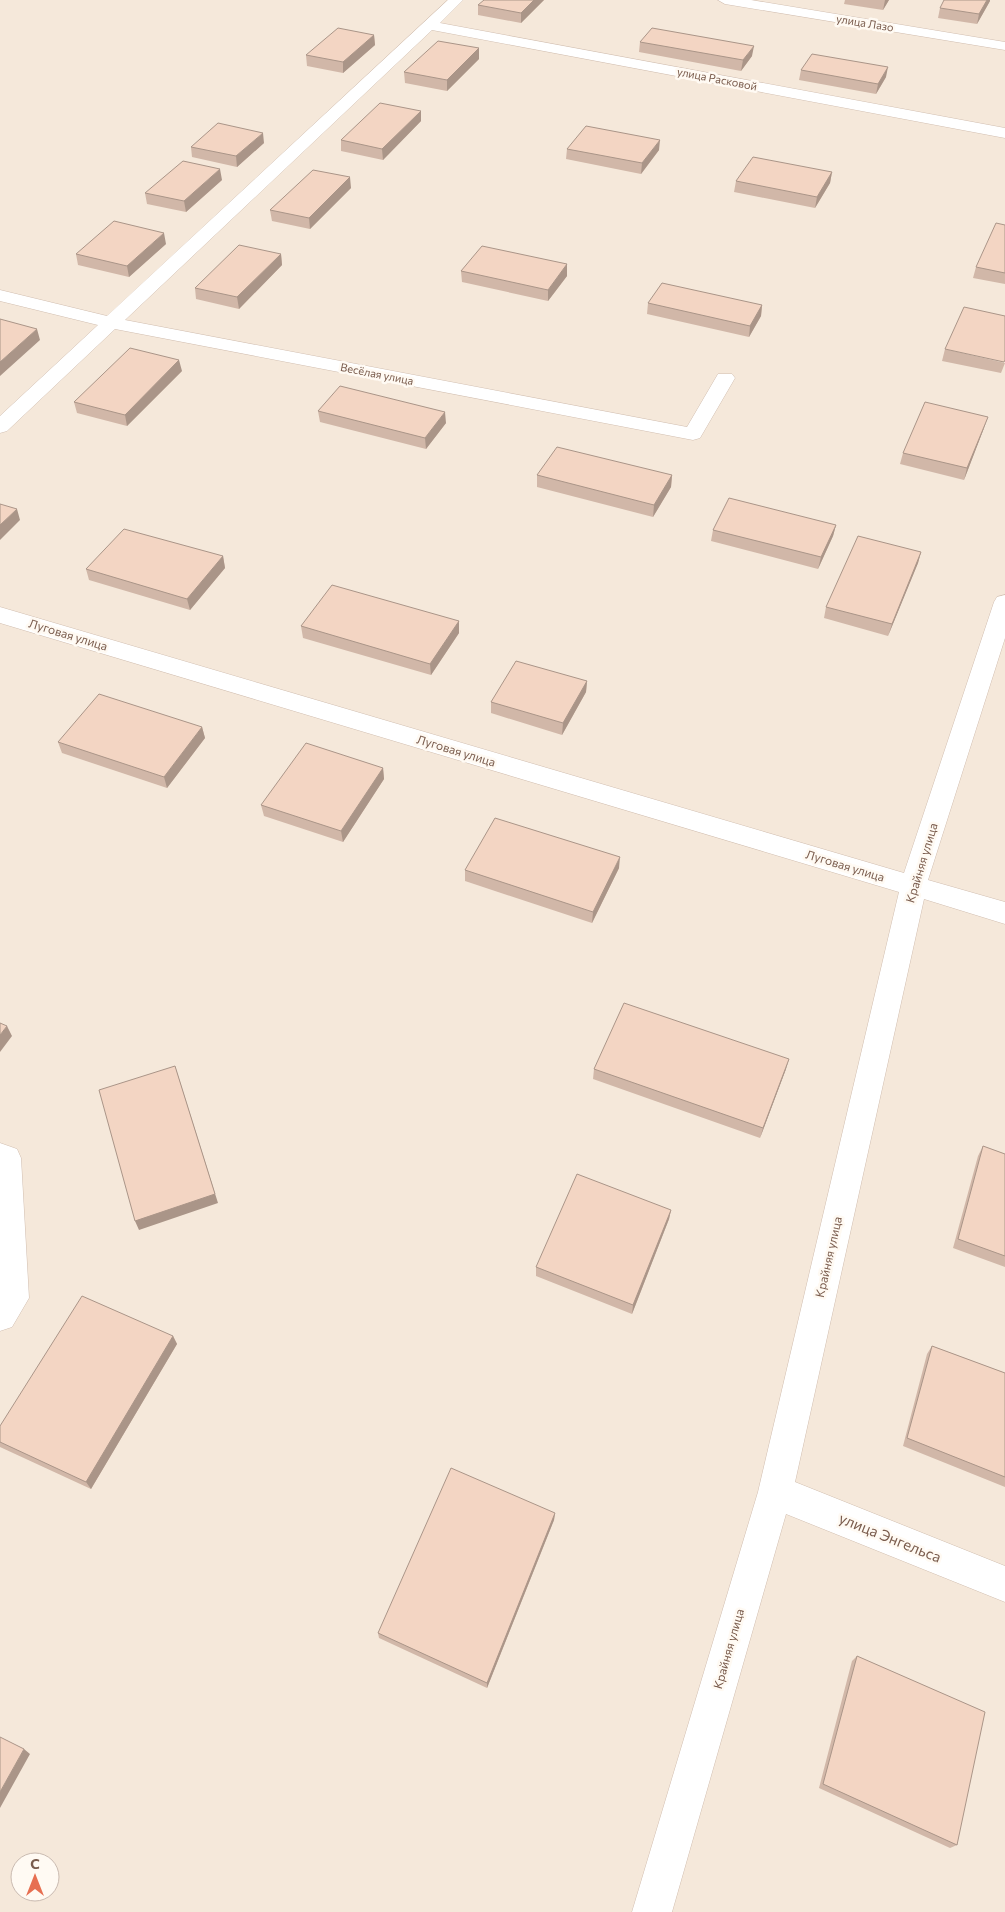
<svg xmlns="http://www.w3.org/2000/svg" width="1005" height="1912" font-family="Commissioner,sans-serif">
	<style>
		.residential { fill: #f5e8da; fill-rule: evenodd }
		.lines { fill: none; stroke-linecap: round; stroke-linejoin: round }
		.lane-casing { stroke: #d1beb0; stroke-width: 1 }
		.street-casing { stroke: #d1beb0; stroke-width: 1 }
		.lane { fill: #fff; fill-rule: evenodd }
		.street { fill: #fff; fill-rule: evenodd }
		.wall { fill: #d1b7a8 }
		.shaded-wall { fill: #aa9588 }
		.building { fill: #f3d5c3; stroke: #aa9588 }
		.labels { text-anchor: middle; stroke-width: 5; stroke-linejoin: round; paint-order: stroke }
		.far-street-label { font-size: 11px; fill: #7a5c4d; stroke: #fffaf3 }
		.street-label { font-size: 12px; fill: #7a5c4d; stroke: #fffaf3 }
		.near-street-label { font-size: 15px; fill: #7a5c4d; stroke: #fffaf3 }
	</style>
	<rect width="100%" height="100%" fill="#fdf6ec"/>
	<path class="residential" d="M0,0H1005V1912H0ZM20,1862H50V1892H20Z"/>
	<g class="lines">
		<g class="lane-casing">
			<path id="lane" d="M448,0H463L440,23L1005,128V138L432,30L125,320L687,427L718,374H732L735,378L700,438L693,440L115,329L7,431L0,433V416L98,325L0,301V290L107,316Z
				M718,0H751L1005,42V50L725,4Z
				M0,1143L17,1149L21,1158L29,1298L12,1327L0,1331Z"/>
		</g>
		<g class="street-casing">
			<path id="street" d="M1005,595V638L928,880L1005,902V924L924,899L795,1482L1005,1566V1602L786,1514L672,1912H632L758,1492L899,892L0,623V607L904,873L994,602L997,597Z"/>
		</g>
		<use href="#lane" class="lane"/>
		<use href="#street" class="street"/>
	</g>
	<path class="wall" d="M544,0L521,23L478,15V5Z
		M845,0H889L883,10L844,4Z
		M990,1L977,24L938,18L940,8Z
		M374,35L375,45L343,73L307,66L306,55Z
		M640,42L752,56L741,71L639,52Z
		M479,59L447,91L405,83L404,72Z
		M801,70L886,77L876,94L799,80Z
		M421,111V121L383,160L341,151V140Z
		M264,143L237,167L192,157L191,147Z
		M567,149L659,150L641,174L566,159Z
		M832,172L830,183L815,208L734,192L736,181Z
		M222,180L186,212L147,204L145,193Z
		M351,188L310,229L272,221L270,210Z
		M1005,225V284L973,278L976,267Z
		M166,244L129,277L78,265L76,254Z
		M281,254L282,265L239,309L196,299L195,288Z
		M567,264V276L548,301L462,282L461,271Z
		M648,303L762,305L761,316L749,337L647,314Z
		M945,349L1005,363L1001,373L942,361Z
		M182,371L127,426L77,413L74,402Z
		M318,411L446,423L426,449L320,422Z
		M984,428L964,480L900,464L903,453Z
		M537,475H672L671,487L653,517L537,487Z
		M836,525L833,536L818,569L711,541L713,530Z
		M921,552L918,563L888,636L824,618L826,607Z
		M223,556L225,568L190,610L89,580L86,569Z
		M459,621V633L431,675L303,638L301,626Z
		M587,681L586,692L562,735L491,713V702Z
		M202,727L205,738L167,788L62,753L58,742Z
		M383,768L384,779L343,842L264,816L261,805Z
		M619,868L592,923L465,881V870Z
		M594,1069H786L760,1138L593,1079Z
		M983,1146L1005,1154V1267L953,1248L978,1156Z
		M671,1210L669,1219L632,1314L536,1276V1267Z
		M173,1336L177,1344L91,1489L0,1447V1426Z
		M932,1346L1005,1373V1487L903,1446L927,1354Z
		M555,1513L554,1520L487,1688L379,1638L378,1633Z
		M857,1656L957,1845L950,1848L819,1788L852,1661Z"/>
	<path class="shaded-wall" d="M534,0H544L521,23V13Z
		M885,0H889L883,10Z
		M987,0H990V1L977,24L979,14Z
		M374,35L375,45L343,73V62Z
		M754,46L752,56L741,71L743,60Z
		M479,48V59L447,91V80Z
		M888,67L886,77L876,94L878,84Z
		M421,111V121L383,160L382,149Z
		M263,133L264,143L237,167L236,156Z
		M660,140L659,150L641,174L642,163Z
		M220,169L222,180L186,212L184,201Z
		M832,172L830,183L815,208L817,197Z
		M350,177L351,188L310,229L309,218Z
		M164,233L166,244L129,277L127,266Z
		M281,254L282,265L239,309L237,297Z
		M567,264V276L548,301V290Z
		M762,305L761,316L749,337L750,326Z
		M37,329L40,340L0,376V362Z
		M179,360L182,371L127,426L125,415Z
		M445,412L446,423L426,449L425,438Z
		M988,417L984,428L964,480L967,468Z
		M672,475L671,487L653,517L654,505Z
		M17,509L20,520L0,540V525Z
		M836,525L833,536L818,569L821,557Z
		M921,552L918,563L888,636L892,624Z
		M223,556L225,568L190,610L187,599Z
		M459,621V633L431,675L430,664Z
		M587,681L586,692L562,735L563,723Z
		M202,727L205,738L167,788L164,777Z
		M383,768L384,779L343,842L341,831Z
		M620,857L619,868L592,923L593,912Z
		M7,1026L12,1036L0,1052V1035Z
		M789,1059L786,1069L760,1138L763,1128Z
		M175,1066L218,1203L139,1230L135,1221Z
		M671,1210L669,1219L632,1314L633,1305Z
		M173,1336L177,1344L91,1489L86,1482Z
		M555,1513L554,1520L487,1688V1683Z
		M24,1749L30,1754L0,1808V1792Z"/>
	<path class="building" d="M484,0H534L521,13L478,5Z
		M944,0H987L979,14L940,8Z
		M338,28L374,35L343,62L306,55Z
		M652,28L754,46L743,60L640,42Z
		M438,41L479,48L447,80L404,72Z
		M812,54L888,67L878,84L801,70Z
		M380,103L421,111L382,149L341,140Z
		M218,123L263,133L236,156L191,147Z
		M586,126L660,140L642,163L567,149Z
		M753,157L832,172L817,197L736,181Z
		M183,161L220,169L184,201L145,193Z
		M313,170L350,177L309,218L270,210Z
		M114,221L164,233L127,266L76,254Z
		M996,223L1005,225V273L976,267Z
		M239,245L281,254L237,297L195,288Z
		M482,246L567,264L548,290L461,271Z
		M662,283L762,305L750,326L648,303Z
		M964,307L1005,316V360L1004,362L945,349Z
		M0,319L37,329L0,362Z
		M130,348L179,360L125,415L74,402Z
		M340,386L445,412L425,438L318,411Z
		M925,402L988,417L967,468L903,453Z
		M557,447L672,475L654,505L537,475Z
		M729,498L836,525L821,557L713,530Z
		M0,504L17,509L0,525Z
		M124,529L223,556L187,599L86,569Z
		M858,536L921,552L892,624L826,607Z
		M332,585L459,621L430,664L301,626Z
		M516,661L587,681L563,723L491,702Z
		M99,694L202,727L164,777L58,742Z
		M306,743L383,768L341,831L261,805Z
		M495,818L620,857L593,912L465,870Z
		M624,1003L789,1059L763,1128L594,1069Z
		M0,1023L7,1026L0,1035Z
		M175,1066L215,1194L135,1221L99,1090Z
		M983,1146L1005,1154V1256L958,1239Z
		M577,1174L671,1210L633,1305L536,1267Z
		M82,1296L173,1336L86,1482L0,1442V1426Z
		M932,1346L1005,1373V1477L907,1438Z
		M451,1468L555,1513L487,1683L378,1633Z
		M857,1656L985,1712L957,1845L823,1784Z
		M0,1737L24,1749L0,1792Z"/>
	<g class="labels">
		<g class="far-street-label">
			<text transform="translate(865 23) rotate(9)" y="4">улица Лазо</text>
			<text transform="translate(717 79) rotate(11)" y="4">улица Расковой</text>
			<text transform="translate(377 374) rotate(11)" y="4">Весёлая улица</text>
		</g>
		<g class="street-label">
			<text transform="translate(68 635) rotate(17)" y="4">Луговая улица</text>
			<text transform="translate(456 751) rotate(17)" y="4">Луговая улица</text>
			<text transform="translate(922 863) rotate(-73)" y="4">Крайняя улица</text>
			<text transform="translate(845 866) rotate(17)" y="4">Луговая улица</text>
			<text transform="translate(829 1257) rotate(-77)" y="4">Крайняя улица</text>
			<text transform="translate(729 1649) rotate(-74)" y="4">Крайняя улица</text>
		</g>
		<g class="near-street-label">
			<text transform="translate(890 1538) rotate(22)" y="5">улица Энгельса</text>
		</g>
	</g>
	<g transform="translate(35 1877)"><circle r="24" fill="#fffaf3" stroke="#cabbb1"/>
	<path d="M0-4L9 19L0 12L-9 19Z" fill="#e76f51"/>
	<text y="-8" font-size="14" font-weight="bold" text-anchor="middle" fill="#7a5c4d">С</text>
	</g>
</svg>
